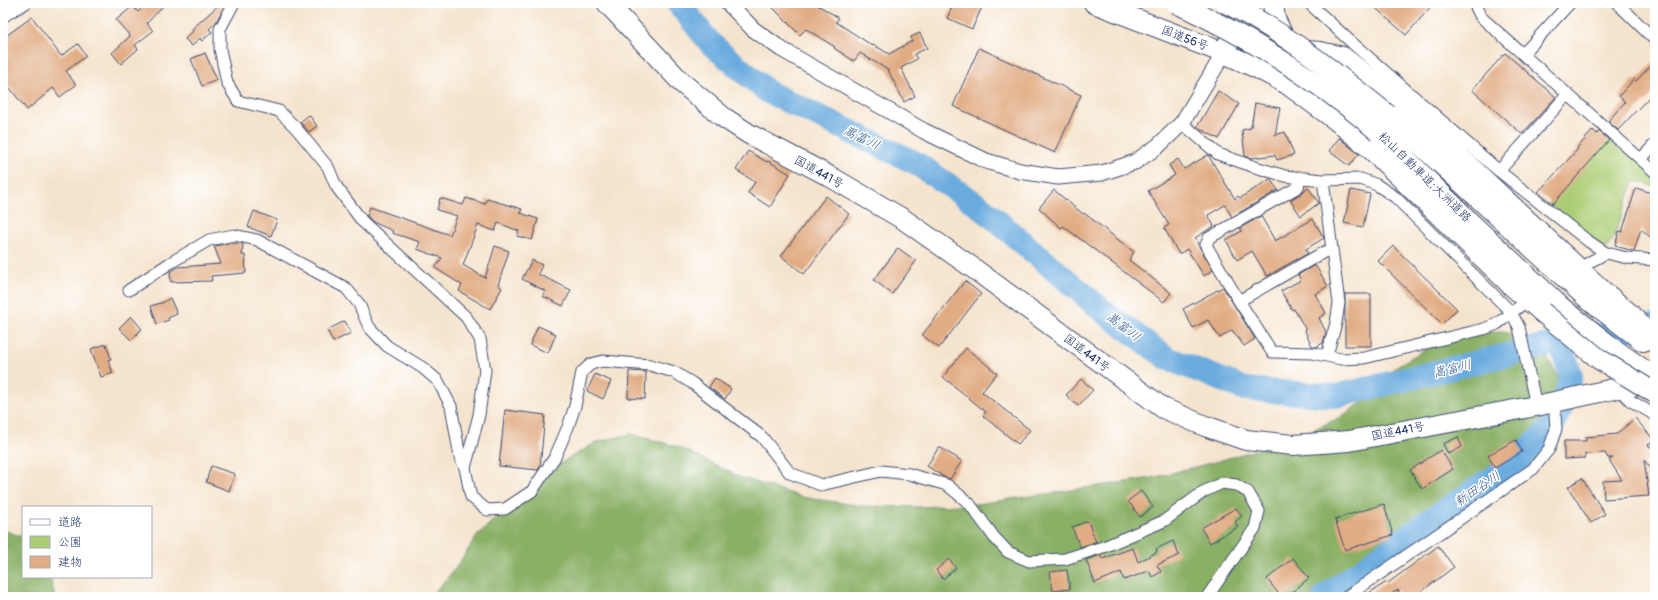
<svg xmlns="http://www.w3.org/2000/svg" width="1658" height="600" font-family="Pangolin,'Klee One',sans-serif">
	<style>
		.green { fill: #adcd74; stroke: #647e69 }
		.forest { fill: #8ab066; stroke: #527062 }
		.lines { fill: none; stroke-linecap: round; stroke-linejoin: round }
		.river { stroke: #6babde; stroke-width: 24 }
		.building { fill: #e1ac83 }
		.street-casing { stroke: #3c4a6f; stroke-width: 13 }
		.secondary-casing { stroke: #3c4a6f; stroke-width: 17 }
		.highway-casing { stroke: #3c4a6f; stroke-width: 22 }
		.street { stroke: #fff; stroke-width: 11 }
		.secondary { stroke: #fff; stroke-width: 15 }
		.highway { stroke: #fff; stroke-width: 20 }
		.highway-bridge-casing { stroke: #3c4a6f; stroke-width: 22; stroke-linecap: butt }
		.highway-bridge { stroke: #fff; stroke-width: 20 }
		.labels { text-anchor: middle; stroke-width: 3; stroke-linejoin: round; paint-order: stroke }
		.street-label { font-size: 12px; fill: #1b2f5e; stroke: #fff }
		.water-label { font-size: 13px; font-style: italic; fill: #375a8b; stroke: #fff }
	</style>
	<rect width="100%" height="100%" fill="#fff"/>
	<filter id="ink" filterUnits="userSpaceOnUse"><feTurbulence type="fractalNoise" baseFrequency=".025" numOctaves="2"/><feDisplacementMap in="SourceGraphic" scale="8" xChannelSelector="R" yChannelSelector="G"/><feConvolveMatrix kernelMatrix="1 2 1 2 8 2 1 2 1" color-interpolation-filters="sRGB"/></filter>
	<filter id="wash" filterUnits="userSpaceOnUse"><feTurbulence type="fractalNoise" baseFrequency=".012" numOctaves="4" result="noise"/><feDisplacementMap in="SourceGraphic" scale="16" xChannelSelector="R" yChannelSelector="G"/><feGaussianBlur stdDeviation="0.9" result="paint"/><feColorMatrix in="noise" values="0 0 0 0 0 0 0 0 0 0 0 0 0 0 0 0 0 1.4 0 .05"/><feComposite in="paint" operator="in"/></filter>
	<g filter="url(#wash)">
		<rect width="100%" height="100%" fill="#f5e4cd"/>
		<path class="green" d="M1607,136L1655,172V186L1634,181L1614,237L1606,249L1549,204Z"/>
		<path class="forest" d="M1469,332H1505L1535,344L1544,352L1557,374L1563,397L1562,426L1550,452L1359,586L1339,597H430L455,569L478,535L517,496L567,459L597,442L631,434L679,447L740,477L802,497L862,506L920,507L977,504L1152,478L1218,461L1290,440L1339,418L1370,397L1395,367L1431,346Z
			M3,530L23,537V577H50L55,597H3Z"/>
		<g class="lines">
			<path class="river" d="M678,3L711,44L768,92L916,163L982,208L1103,311L1167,358L1245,389L1336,396L1560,342L1655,325
				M1324,597L1425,523L1515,463L1551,427L1562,406L1571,376L1560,342"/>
		</g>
		<g id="blocks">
			<path class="building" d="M146,3H166L147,23L153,31L135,45L138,49L121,64L112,53L130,36L116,20L133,6L138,12Z
				M221,3L224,7L216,22L209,29L212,32L202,41L200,38L192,46L185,39L193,31L192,29Z
				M768,3H814L839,18L836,22L873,46L874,45L889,54L912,41L911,37L920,33L927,48L914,54L917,59L901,68L915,96L904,102L888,70L860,53L854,61L834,48L835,47L806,29L800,35Z
				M954,3H972L982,7L972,29L947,18Z
				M1370,3H1434L1406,35Z
				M32,17L61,56L78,44L86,56L66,71L76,85L60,97L53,88L27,110L9,87L3,92V38Z
				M979,48L1081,95L1055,153L953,106Z
				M205,53L217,80L202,86L191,59Z
				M1505,53L1556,97L1522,134L1472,90Z
				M1655,61V91L1618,130L1608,121L1625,102L1619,96L1634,79L1636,81Z
				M1218,91L1239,104L1219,139L1197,127Z
				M1255,103L1280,108L1275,135L1285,132L1294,155L1277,160L1275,155L1252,158L1245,156L1242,130L1251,128Z
				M309,115L317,126L309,132L300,122Z
				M1593,130L1597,134L1599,131L1609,140L1553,204L1538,192L1578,149L1577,148Z
				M1339,138L1359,154L1349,166L1329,151Z
				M748,151L767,162L768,161L790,174L770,207L748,193L755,182L736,170Z
				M1208,155L1235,199L1238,196L1240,198L1270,179L1278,190L1232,217L1225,205L1208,215L1214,226L1195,238L1198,242L1197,243L1213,270L1204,276L1187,249L1179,254L1164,228L1169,225L1148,191L1175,175L1169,165L1178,159L1184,169Z
				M1308,187L1319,203L1301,216L1290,200L1302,193Z
				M1636,188L1655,194V241L1641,229L1634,251L1615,246L1619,231L1622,232Z
				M1054,190L1083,214L1084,213L1134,252L1129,260L1171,293L1164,302L1063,226L1061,228L1039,208Z
				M1351,190L1370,194L1363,227L1344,223Z
				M826,196L849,214L804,274L781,256Z
				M440,198L463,205L466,198L485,204L487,199L522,209L520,213L538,219L532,240L517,236L519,231L498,223L495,231L478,225L463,265L485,278L495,246L509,251L498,285L502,288L490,309L459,291L462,285L435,268L442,258L417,249L420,242L392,233L393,231L373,222L367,216L370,207L450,235L457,216L437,210Z
				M254,211L277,220L271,236L248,227Z
				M1261,216L1275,241L1313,219L1324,238L1306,249L1308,253L1267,276L1252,251L1237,260L1226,240L1242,231L1240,228Z
				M231,243L243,244L242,255H245L246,273L211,276L212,281L171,282L170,272L178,267L221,264L214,246Z
				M1393,246L1457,309L1442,324L1378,261Z
				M898,248L916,261L892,294L874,280Z
				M532,260L542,265L538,274L571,290L563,306L543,296L545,291L522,279Z
				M1315,265L1328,286L1315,294L1326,313L1319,318L1326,332L1323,343L1316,347L1312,346L1305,331L1306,330L1294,309L1292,310L1281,291L1301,280L1298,275Z
				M965,281L981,294L939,348L922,335Z
				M1223,287L1255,339L1244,346L1232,330L1220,338L1208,320L1193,328L1183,309Z
				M1345,294H1371V346H1345Z
				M170,298L177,314L168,318L169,320L157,324L151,306L164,302Z
				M131,316L142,329L131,340L119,328Z
				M345,321L351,333L333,342L327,330Z
				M538,326L556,334L548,353L530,345Z
				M106,344L111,359L108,360L113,373L101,377L91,349Z
				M966,348L997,373L982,392L1030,430L1018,444L983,416L986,412L943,377Z
				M629,371L646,372L645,399L628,398Z
				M595,374L611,381L603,399L587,391Z
				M715,378L731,389L725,399L709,387Z
				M1081,379L1093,390L1078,406L1066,395Z
				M505,410L545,415L540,467L538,470L499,466Z
				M1635,418L1654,440L1648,445L1655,450V473L1644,460L1649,496L1604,499L1603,481L1622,480L1609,460L1613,458H1608L1605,453L1585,454V458L1564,459V441H1586V437L1617,434Z
				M1458,437L1462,447L1448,454L1443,444Z
				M1516,440L1522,452L1495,468L1488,455Z
				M939,447L962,461L950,479L944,477L927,466Z
				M1441,450L1453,469L1422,489L1410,470Z
				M211,466L235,474L229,491L206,482Z
				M1582,478L1605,514L1591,523L1568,487Z
				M1141,491L1153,507L1140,517L1128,501Z
				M1384,504L1393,535L1345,550L1335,519Z
				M1236,508L1242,516L1235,522L1238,527L1210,543L1201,528Z
				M1088,521L1096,542L1080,547L1072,527Z
				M1173,541L1179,555L1157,565L1161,572L1152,577L1149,571L1124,580L1121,572L1095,583L1086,560L1100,555L1102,559L1133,548L1138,562L1157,552L1156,549Z
				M1438,546L1454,567L1414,597H1403L1398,590L1386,597H1362L1387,582L1388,583Z
				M1293,558L1309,578L1286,597H1281L1267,579Z
				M949,559L956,568L943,579L936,570Z
				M1067,570L1070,589L1053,591L1050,572Z"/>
		</g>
	</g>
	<g filter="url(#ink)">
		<use href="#blocks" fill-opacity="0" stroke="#3c4a6f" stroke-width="1"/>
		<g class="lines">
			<g class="street-casing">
				<path id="street" d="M234,3L220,29V49L227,83L238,101L279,111L296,128L328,167L336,186L362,221L466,317L480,339L485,370L479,415L465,468
					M1311,3L1312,6L1351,42L1499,171L1588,241L1606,253L1627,258L1655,260
					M1474,3L1481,17L1655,172
					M1617,3L1655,40
					M10,12L26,3
					M3,17L10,12L4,3
					M1523,54L1570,3
					M1182,123L1218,154L1255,167L1285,176L1323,180L1361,179L1377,185L1395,197L1511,312L1519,327L1536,406
					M1641,159L1655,144
					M1499,171L1568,94
					M1300,177L1298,187L1209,238L1206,245L1239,301L1324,252L1331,250
					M1323,180L1339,303L1336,323L1327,355
					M1588,263L1606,253
					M129,290L170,263L209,240L234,235L257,240L346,288L359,304L369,327L387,346L423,368L438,381L451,406L460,457L465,468L471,497L487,510L505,509L532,491L555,457L568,427L575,406L582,372L591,364L603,361L650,365L674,372L692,383L762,437L790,473L821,485L881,471L909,474L947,485L969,503L994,537L1008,552L1029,561L1065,559L1106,546L1164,521L1203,492L1222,483L1236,485L1248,492L1259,511L1255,528L1207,597
					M1239,301L1272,352L1312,353L1341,359L1364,358L1484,329L1497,324L1524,303
					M1618,388L1631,401L1655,415
					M1346,597L1533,469L1549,449L1556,429L1554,401"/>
			</g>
			<g class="secondary-casing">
				<path id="secondary" d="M728,3L753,29L781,49L924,131L986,161L1020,171L1058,177L1102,173L1135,162L1158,146L1182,123L1224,53"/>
			</g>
			<g class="highway-casing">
				<path id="highway" d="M607,3L681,82L723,117L749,134L829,176L903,219L973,268L1163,408L1205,426L1246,440L1293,445L1349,441L1536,406L1618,388L1651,383
					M1094,3L1224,53L1261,70L1287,84L1337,121L1371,149L1512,286L1542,312
					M1273,3L1275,19L1287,44
					M1226,48L1249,3
					M1256,51L1294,50L1320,52L1343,57L1413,113L1563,254L1605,293L1630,314L1655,340
					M1388,115L1589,300L1643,341
					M1378,131L1475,227L1562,308L1614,349L1655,378"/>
			</g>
			<use href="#street" class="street"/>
			<use href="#secondary" class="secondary"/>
			<use href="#highway" class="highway"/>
			<g class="highway-bridge-casing">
				<path id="highway-bridge" d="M1176,3C1250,37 1315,78 1378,131
					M1226,3C1285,32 1337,74 1388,115
					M1542,312L1599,359L1655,393"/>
			</g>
			<use href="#highway-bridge" class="highway-bridge"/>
		</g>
	</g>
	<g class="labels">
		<g class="street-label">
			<text transform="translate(1185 38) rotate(21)" y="4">国道56号</text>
			<text transform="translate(819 172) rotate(29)" y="4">国道441号</text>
			<text transform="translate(1425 177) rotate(44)" y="4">松山自動車道;大洲道路</text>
			<text transform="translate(1087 353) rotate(37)" y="4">国道441号</text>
			<text transform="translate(1398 431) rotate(-11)" y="4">国道441号</text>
		</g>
		<g class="water-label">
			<text transform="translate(862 137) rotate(26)" y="5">嵩富川</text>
			<text transform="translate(1124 326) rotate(37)" y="5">嵩富川</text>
			<text transform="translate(1452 368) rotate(-14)" y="5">嵩富川</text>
			<text transform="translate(1477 488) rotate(-34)" y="5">新田谷川</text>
		</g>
	</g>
	<rect width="1658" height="600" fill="none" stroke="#fff" stroke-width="16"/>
	<rect x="22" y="506" width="130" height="72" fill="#ffffff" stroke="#a4acbf"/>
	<rect x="30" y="519" width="20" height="6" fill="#ffffff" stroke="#a4acbf"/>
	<text x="58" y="526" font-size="12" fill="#1b2f5e">道路</text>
	<rect x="30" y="536" width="20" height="12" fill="#adcd74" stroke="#a4acbf"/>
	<text x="58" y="546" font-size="12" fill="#1b2f5e">公園</text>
	<rect x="30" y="556" width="20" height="12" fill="#e1ac83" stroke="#a4acbf"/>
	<text x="58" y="566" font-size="12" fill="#1b2f5e">建物</text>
</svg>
